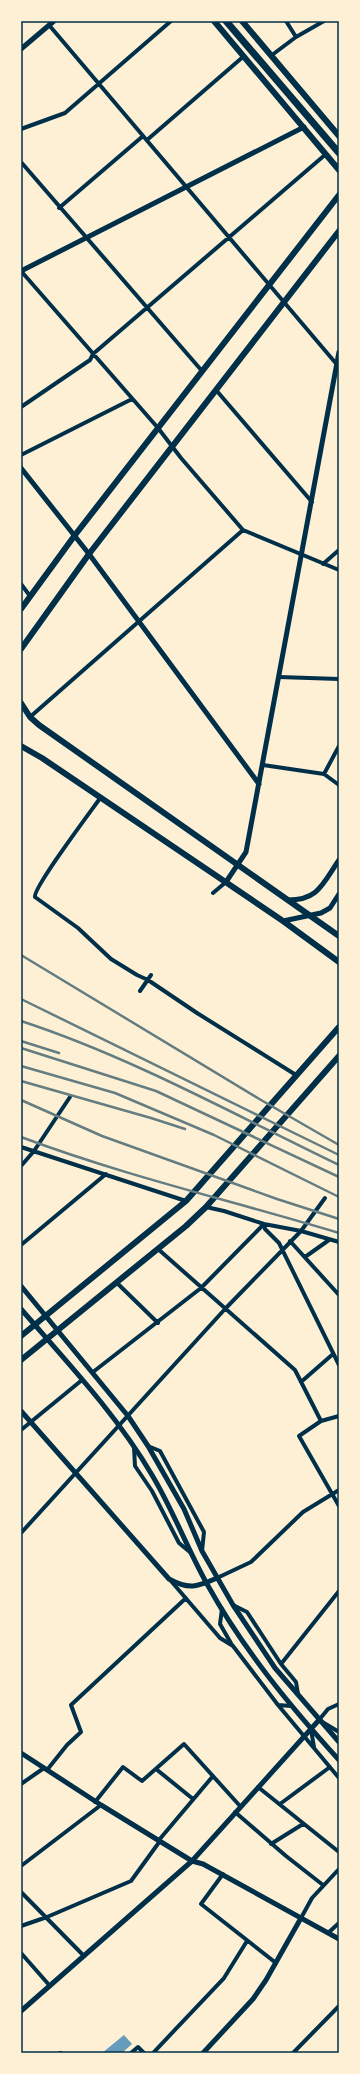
<svg xmlns="http://www.w3.org/2000/svg" width="360" height="2074" font-family="Overpass,sans-serif">
	<style>
		.water { fill: #669bbc }
		.lines { fill: none; stroke-linecap: round; stroke-linejoin: round }
		.minor { stroke: #003049; stroke-width: 4 }
		.tertiary { stroke: #003049; stroke-width: 5 }
		.primary { stroke: #003049; stroke-width: 6 }
		.motorway { stroke: #003049; stroke-width: 7 }
		.rail { stroke: #657d81; stroke-width: 2.5 }
		.neatline { fill: none; stroke: #003049; stroke-width: 1.5 }
	</style>
	<rect width="100%" height="100%" fill="#fdf0d5"/>
	<path class="water" d="M124,2035L132,2044L122,2053H102Z"/>
	<g class="lines">
		<path class="minor" d="M286,21L296,37
			M49,25L339,367
			M272,55L296,37L324,21
			M21,129L65,113L171,21
			M147,140L244,56
			M21,162L202,371
			M59,208L143,136
			M21,271L158,428L181,458L243,530L339,570
			M216,390L312,502
			M21,407L90,360L93,354L326,154
			M21,455L132,399
			M323,564L339,550
			M21,584L30,596
			M279,677L339,679
			M30,717L243,530
			M263,765L324,774L339,785
			M324,774L339,746
			M101,797C91,811 33,888 35,897L78,928L111,959L137,975L148,980L197,1013L296,1075
			M213,893L226,882
			M140,991L151,975
			M21,1147L186,1201
			M21,1166L34,1151L70,1097
			M206,1207L224,1211L264,1224L301,1231L339,1242
			M264,1224L265,1229L279,1243L339,1365
			M290,1241L339,1295
			M21,1245L106,1174
			M158,1249L295,1370L321,1421
			M305,1257L329,1240
			M117,1283L158,1323
			M93,1372L201,1288L264,1224
			M301,1382L333,1354
			M339,1416L321,1421L299,1436L339,1506
			M21,1430L82,1380
			M148,1446L160,1451L204,1532L202,1551
			M134,1448L135,1466L152,1491L179,1543L191,1553
			M21,1533L225,1309L301,1231L325,1198
			M217,1578L251,1562L303,1512L339,1490
			M171,1581L220,1638L233,1646L278,1705L291,1706
			M233,1605L247,1612L281,1664L296,1682L298,1694
			M222,1609L220,1624L232,1645
			M281,1664L339,1591
			M339,1704L328,1709L319,1720L339,1732
			M278,1705L339,1778
			M311,1730L314,1747
			M156,1769L193,1799
			M47,1770L67,1745L81,1732L71,1705L186,1598
			M21,1784L44,1768
			M258,1787L339,1852
			M95,1802L123,1767L142,1781L184,1744L240,1806
			M280,1804L330,1767
			M235,1812L286,1856L323,1885
			M159,1840L213,1776
			M271,1844L303,1824
			M21,1866L101,1805
			M223,1874L201,1904L276,1963
			M21,1892L84,1956
			M301,1918L312,1898L339,1869
			M21,1926L47,1917L131,1881L160,1841
			M328,1933L339,1923
			M21,1953L50,1986
			M60,2053H61
			M131,2053L138,2047L144,2053
			M153,2053L224,1978L247,1941
			M293,2053L339,2006"/>
		<path class="tertiary" d="M21,49L54,21
			M21,271L304,127
			M21,468L89,554L259,784
			M226,882L246,852L339,352
			M288,900C319,900 323,883 339,860
			M283,921L321,913L330,908L339,894
			M21,1286L128,1416L148,1446L184,1509L202,1551L233,1605L275,1668L339,1742
			M21,1309C67,1362 117,1415 152,1475C173,1510 187,1548 207,1584C243,1649 289,1705 339,1760
			M21,1411L169,1579C189,1590 197,1587 217,1578
			M21,1753L101,1805L192,1861L203,1864L339,1939
			M21,2011L192,1861L319,1720
			M203,2053L253,1999L266,1980L301,1918"/>
		<path class="primary" d="M214,21L339,170
			M242,21L339,136
			M21,609L75,535L339,195
			M21,649L89,554L339,231
			M21,703L30,717L39,725L339,936
			M21,746L42,758L283,921L339,962
			M21,1336L186,1201L339,1027
			M21,1360L186,1226L206,1207L339,1056"/>
		<path class="motorway" d="M226,21L339,153"/>
		<path class="rail" d="M21,955L261,1100L339,1145
			M21,999L339,1155
			M21,1021C131,1057 235,1115 339,1165
			M21,1041L59,1053
			M21,1048L156,1091L339,1177
			M21,1066L115,1093L214,1135L339,1197
			M21,1081L151,1118L185,1129
			M21,1100L102,1136L277,1199L339,1219
			M21,1137C125,1176 233,1201 339,1233"/>
	</g>
	<rect width="360" height="2074" fill="none" stroke="#fdf0d5" stroke-width="44"/>
	<rect x="22" y="22" width="316" height="2030" class="neatline"/>
</svg>
